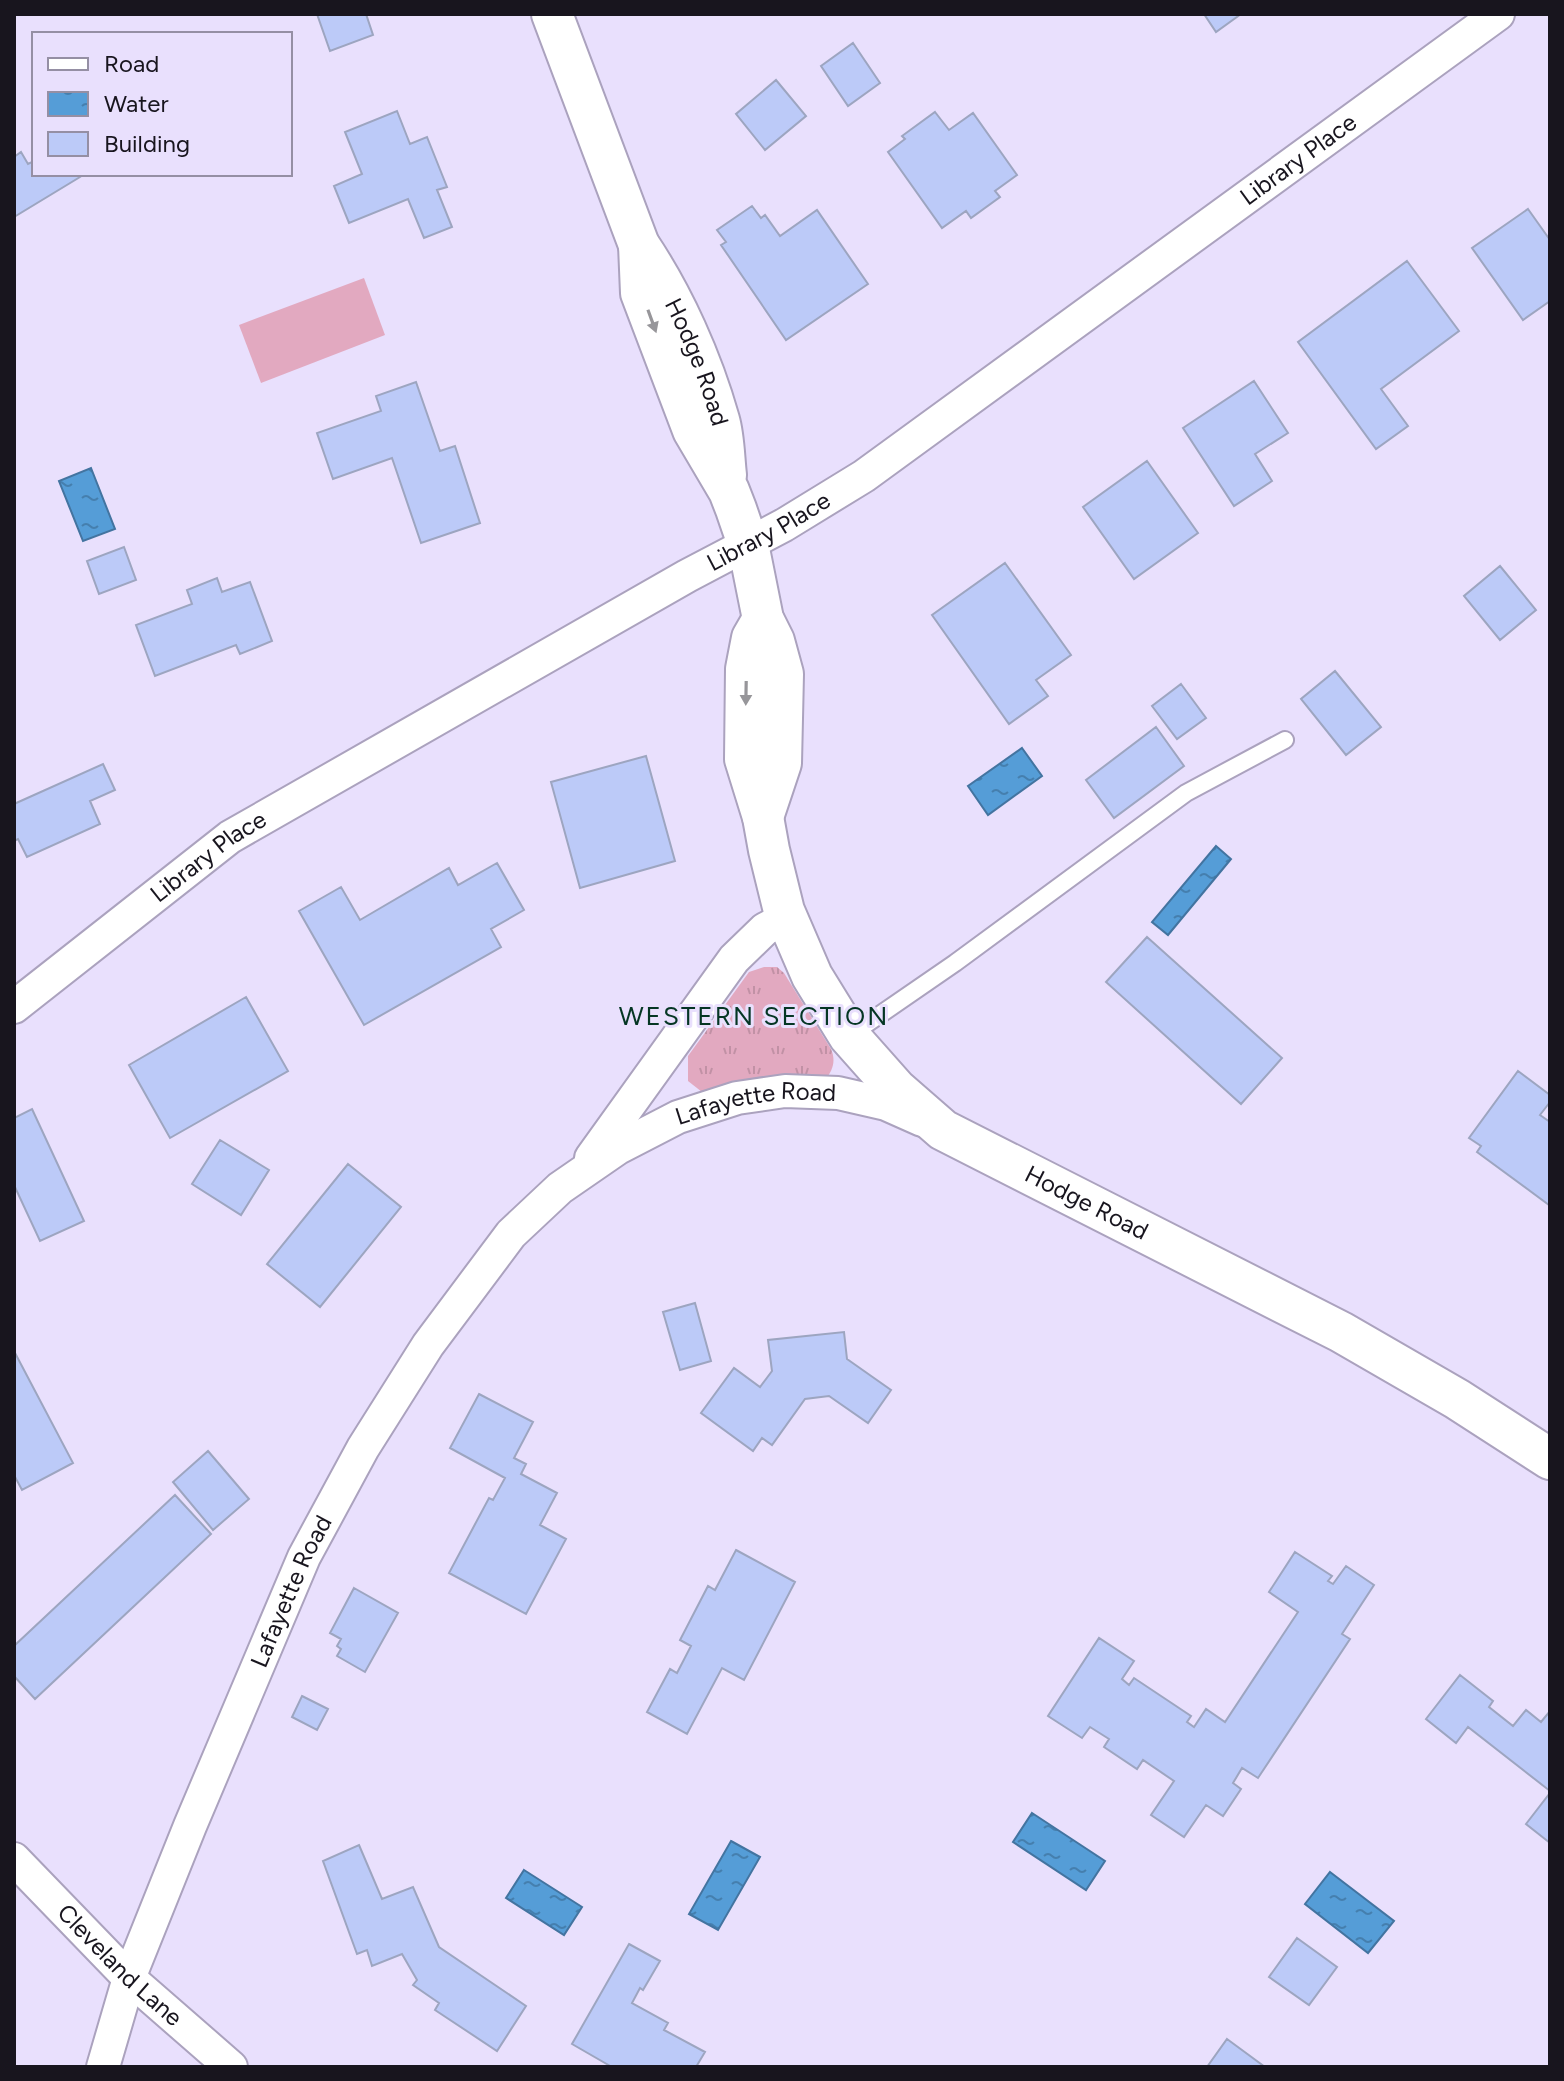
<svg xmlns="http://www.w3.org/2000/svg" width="1564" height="2081" font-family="Figtree,sans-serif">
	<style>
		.grass { fill: url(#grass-tufts) }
		.garden { fill: #e2a9c0 }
		.water { fill: url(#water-ripples); stroke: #4374a0; stroke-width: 2 }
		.building { fill: #bccaf8; stroke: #9da5c0; stroke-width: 2 }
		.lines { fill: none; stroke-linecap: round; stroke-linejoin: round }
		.service-casing { stroke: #aba2be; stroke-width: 20 }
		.minor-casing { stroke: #aba2be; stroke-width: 36 }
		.tertiary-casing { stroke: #aba2be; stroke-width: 44 }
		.service { stroke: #fff; stroke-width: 16 }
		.minor { stroke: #fff; stroke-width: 32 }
		.tertiary { stroke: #fff; stroke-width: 40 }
		.oneway { fill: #97969a }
		.labels { text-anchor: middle; stroke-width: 6; stroke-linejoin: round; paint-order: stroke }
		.street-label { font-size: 24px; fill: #18151e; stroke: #e9e0fd }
		.neighbourhood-label { font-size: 26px; letter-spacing: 2px; fill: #053624; stroke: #e9e0fd }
	</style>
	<defs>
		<pattern id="grass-tufts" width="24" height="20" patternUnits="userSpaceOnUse" patternTransform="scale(2)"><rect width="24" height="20" fill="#e2a9c0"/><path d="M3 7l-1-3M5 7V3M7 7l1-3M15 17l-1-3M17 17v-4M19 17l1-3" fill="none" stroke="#c191a5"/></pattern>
		<pattern id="water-ripples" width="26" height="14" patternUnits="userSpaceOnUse" patternTransform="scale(2)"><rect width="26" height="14" fill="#559dd7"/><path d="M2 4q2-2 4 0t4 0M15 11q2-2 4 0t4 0" fill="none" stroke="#457fae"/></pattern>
	</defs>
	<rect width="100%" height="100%" fill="#e9e0fd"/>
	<path class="grass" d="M764,967H777L784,973L831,1049C836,1061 833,1069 826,1079L702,1092L688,1081V1056L749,972Z"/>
	<path class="garden" d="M364,278L385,335L261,383L239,325Z"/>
	<path class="water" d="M91,468L115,529L83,541L59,481Z
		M1022,748L1042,776L988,815L968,786Z
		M1216,846L1231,859L1168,935L1152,922Z
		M1032,1813L1105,1861L1086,1890L1013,1842Z
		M731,1841L760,1857L718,1930L689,1914Z
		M524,1870L582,1907L564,1935L506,1898Z
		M1330,1872L1394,1921L1368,1953L1305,1904Z"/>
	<path class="building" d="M317,14H366L373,35L330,51Z
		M1204,14H1241L1216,32Z
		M853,43L880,83L848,106L821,66Z
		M776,80L806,116L765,150L736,114Z
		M397,111L410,144L427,137L447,187L437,190L452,227L424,238L408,199L349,223L334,186L362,174L345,132Z
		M935,112L949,130L973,113L1017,175L995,191L1000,197L971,218L966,211L942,228L888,152L905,139L902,136Z
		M21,152L28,164L34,161V174H78L80,177L14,217V157Z
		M752,206L761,218L765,215L780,236L817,210L868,284L786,340L721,245L726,242L717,230Z
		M1528,209L1550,240V301L1523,320L1472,248Z
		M1407,261L1459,331L1381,389L1408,426L1376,449L1298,342Z
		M1254,381L1288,433L1255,454L1272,481L1234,506L1183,428Z
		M416,382L440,451L455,446L480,523L421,543L392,458L333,479L317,433L381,411L376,396Z
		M1147,461L1198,533L1134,579L1083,507Z
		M124,547L136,580L99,594L87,561Z
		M1005,563L1071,655L1036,680L1048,696L1009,724L932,615Z
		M1500,566L1536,610L1500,640L1464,596Z
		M217,578L222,592L250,582L272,641L240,654L236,645L155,676L136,625L192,604L187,590Z
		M1335,671L1381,727L1346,755L1301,699Z
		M1181,684L1206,718L1177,739L1152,706Z
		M1156,727L1184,766L1114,818L1086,780Z
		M646,756L675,861L580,888L551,782Z
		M103,764L115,790L90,801L100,824L27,857L18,839L14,841V804Z
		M497,863L524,910L491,929L501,947L364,1025L299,911L341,887L360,920L449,868L458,885Z
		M1147,937L1282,1058L1241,1104L1106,982Z
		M246,997L288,1071L170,1138L129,1065Z
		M1518,1071L1550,1095V1102L1540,1115L1550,1122L1549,1205L1477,1152L1481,1146L1469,1138Z
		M32,1109L84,1221L40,1241L14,1185V1118Z
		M220,1140L269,1170L241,1215L192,1184Z
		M348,1164L401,1207L320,1307L267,1264Z
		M695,1303L711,1361L680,1370L663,1312Z
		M844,1332L847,1359L891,1390L868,1423L829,1396L805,1399L772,1445L762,1438L753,1451L701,1413L734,1368L760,1387L772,1371L768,1340Z
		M14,1351L73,1463L22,1490L14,1475Z
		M479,1394L533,1422L514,1458L526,1464L521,1474L557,1493L540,1525L566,1539L526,1614L449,1573L489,1498L493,1500L505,1478L450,1448Z
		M208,1451L249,1499L213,1530L173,1482Z
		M175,1495L211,1534L35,1699L14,1676V1646Z
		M736,1550L795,1582L744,1680L722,1668L687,1734L647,1712L670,1669L677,1673L691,1646L680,1640L708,1586L715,1590Z
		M1295,1552L1332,1576L1328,1581L1333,1584L1346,1566L1374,1585L1342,1634L1350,1639L1258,1778L1242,1768L1233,1783L1241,1789L1223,1816L1206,1805L1184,1837L1151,1815L1174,1781L1143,1760L1137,1769L1104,1747L1109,1739L1090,1727L1082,1738L1048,1716L1099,1638L1134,1661L1122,1679L1129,1685L1134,1678L1191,1716L1187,1722L1194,1727L1206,1709L1225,1722L1298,1612L1269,1592Z
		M354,1588L398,1613L365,1672L337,1656L341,1649L337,1646L341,1639L330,1633Z
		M1460,1675L1493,1701L1489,1707L1513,1726L1526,1710L1541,1722L1550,1711V1791L1468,1727L1456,1743L1426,1719Z
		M302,1696L328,1709L317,1730L292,1717Z
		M1550,1793V1843L1526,1824Z
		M359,1845L382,1899L413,1887L439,1947L526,2006L497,2051L435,2010L439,2003L413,1985L417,1980L402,1954L372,1966L367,1950L357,1954L323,1861Z
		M1297,1938L1337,1967L1309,2005L1269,1977Z
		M629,1944L660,1961L643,1990L640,1988L632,2003L668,2023L664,2030L705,2052L696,2067H612L572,2044Z
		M1227,2039L1265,2067H1207Z"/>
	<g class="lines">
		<g class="service-casing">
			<path id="service" d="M849,1036L955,963L1186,793L1285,740"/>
		</g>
		<g class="minor-casing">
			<g id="minor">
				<path id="s1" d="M14,1007L230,837L687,576L784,525L864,476L1498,14"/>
				<path d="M591,1158L734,959L765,929L787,918"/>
				<path id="s2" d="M14,1859L129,1978L231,2067"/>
				<path id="s3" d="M103,2067L129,1978L190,1826L304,1557L363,1448L428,1345L511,1234L560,1188L618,1148L678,1117L737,1098L785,1091L838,1093L886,1104L922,1120"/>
			</g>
		</g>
		<g class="tertiary-casing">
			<g id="tertiary">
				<path id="s4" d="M552,14L639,245C674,297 702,360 719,420C724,437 724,458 726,475"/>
				<path d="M639,245L641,293L693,430L729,491L736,509L748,544L763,619L774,641L783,674L781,763L763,817"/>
				<path id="s5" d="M763,619L752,638L746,669L745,759L763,817L769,850L784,911L812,976L849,1036L896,1089L943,1130L1341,1332L1457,1399L1550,1459"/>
			</g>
		</g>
		<use href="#service" class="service"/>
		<use href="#minor" class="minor"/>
		<use href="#tertiary" class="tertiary"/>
	</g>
	<defs><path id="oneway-solid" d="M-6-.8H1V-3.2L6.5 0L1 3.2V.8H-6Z" transform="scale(2)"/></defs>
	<g class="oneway">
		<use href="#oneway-solid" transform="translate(652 321) rotate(70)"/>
		<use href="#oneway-solid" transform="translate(746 693) rotate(91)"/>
	</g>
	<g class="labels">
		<g class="street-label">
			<text dy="8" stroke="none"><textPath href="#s1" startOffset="1542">Library Place</textPath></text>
			<text dy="8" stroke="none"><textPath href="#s4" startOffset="378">Hodge Road</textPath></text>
			<text dy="8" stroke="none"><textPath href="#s1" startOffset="894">Library Place</textPath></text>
			<text dy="8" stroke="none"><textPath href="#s1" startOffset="246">Library Place</textPath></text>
			<text dy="8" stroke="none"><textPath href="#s3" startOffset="1218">Lafayette Road</textPath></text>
			<text dy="8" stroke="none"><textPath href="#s5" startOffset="736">Hodge Road</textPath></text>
			<text dy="8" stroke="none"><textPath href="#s3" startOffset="512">Lafayette Road</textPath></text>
			<text dy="8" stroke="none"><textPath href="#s2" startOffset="150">Cleveland Lane</textPath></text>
		</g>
		<g class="neighbourhood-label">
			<text x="754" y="1025">WESTERN SECTION</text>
		</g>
	</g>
	<rect width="1564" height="2081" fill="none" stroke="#18151e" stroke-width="32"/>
	<rect x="32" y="32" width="260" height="144" fill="#e9e0fd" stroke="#958fa4" stroke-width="2"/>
	<rect x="48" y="58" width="40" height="12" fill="#ffffff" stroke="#958fa4" stroke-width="2"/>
	<text x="104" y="72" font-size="24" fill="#18151e">Road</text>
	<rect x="48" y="92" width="40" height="24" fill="url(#water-ripples)" stroke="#958fa4" stroke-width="2"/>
	<text x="104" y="112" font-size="24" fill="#18151e">Water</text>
	<rect x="48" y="132" width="40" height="24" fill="#bccaf8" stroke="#958fa4" stroke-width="2"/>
	<text x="104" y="152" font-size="24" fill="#18151e">Building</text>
</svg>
